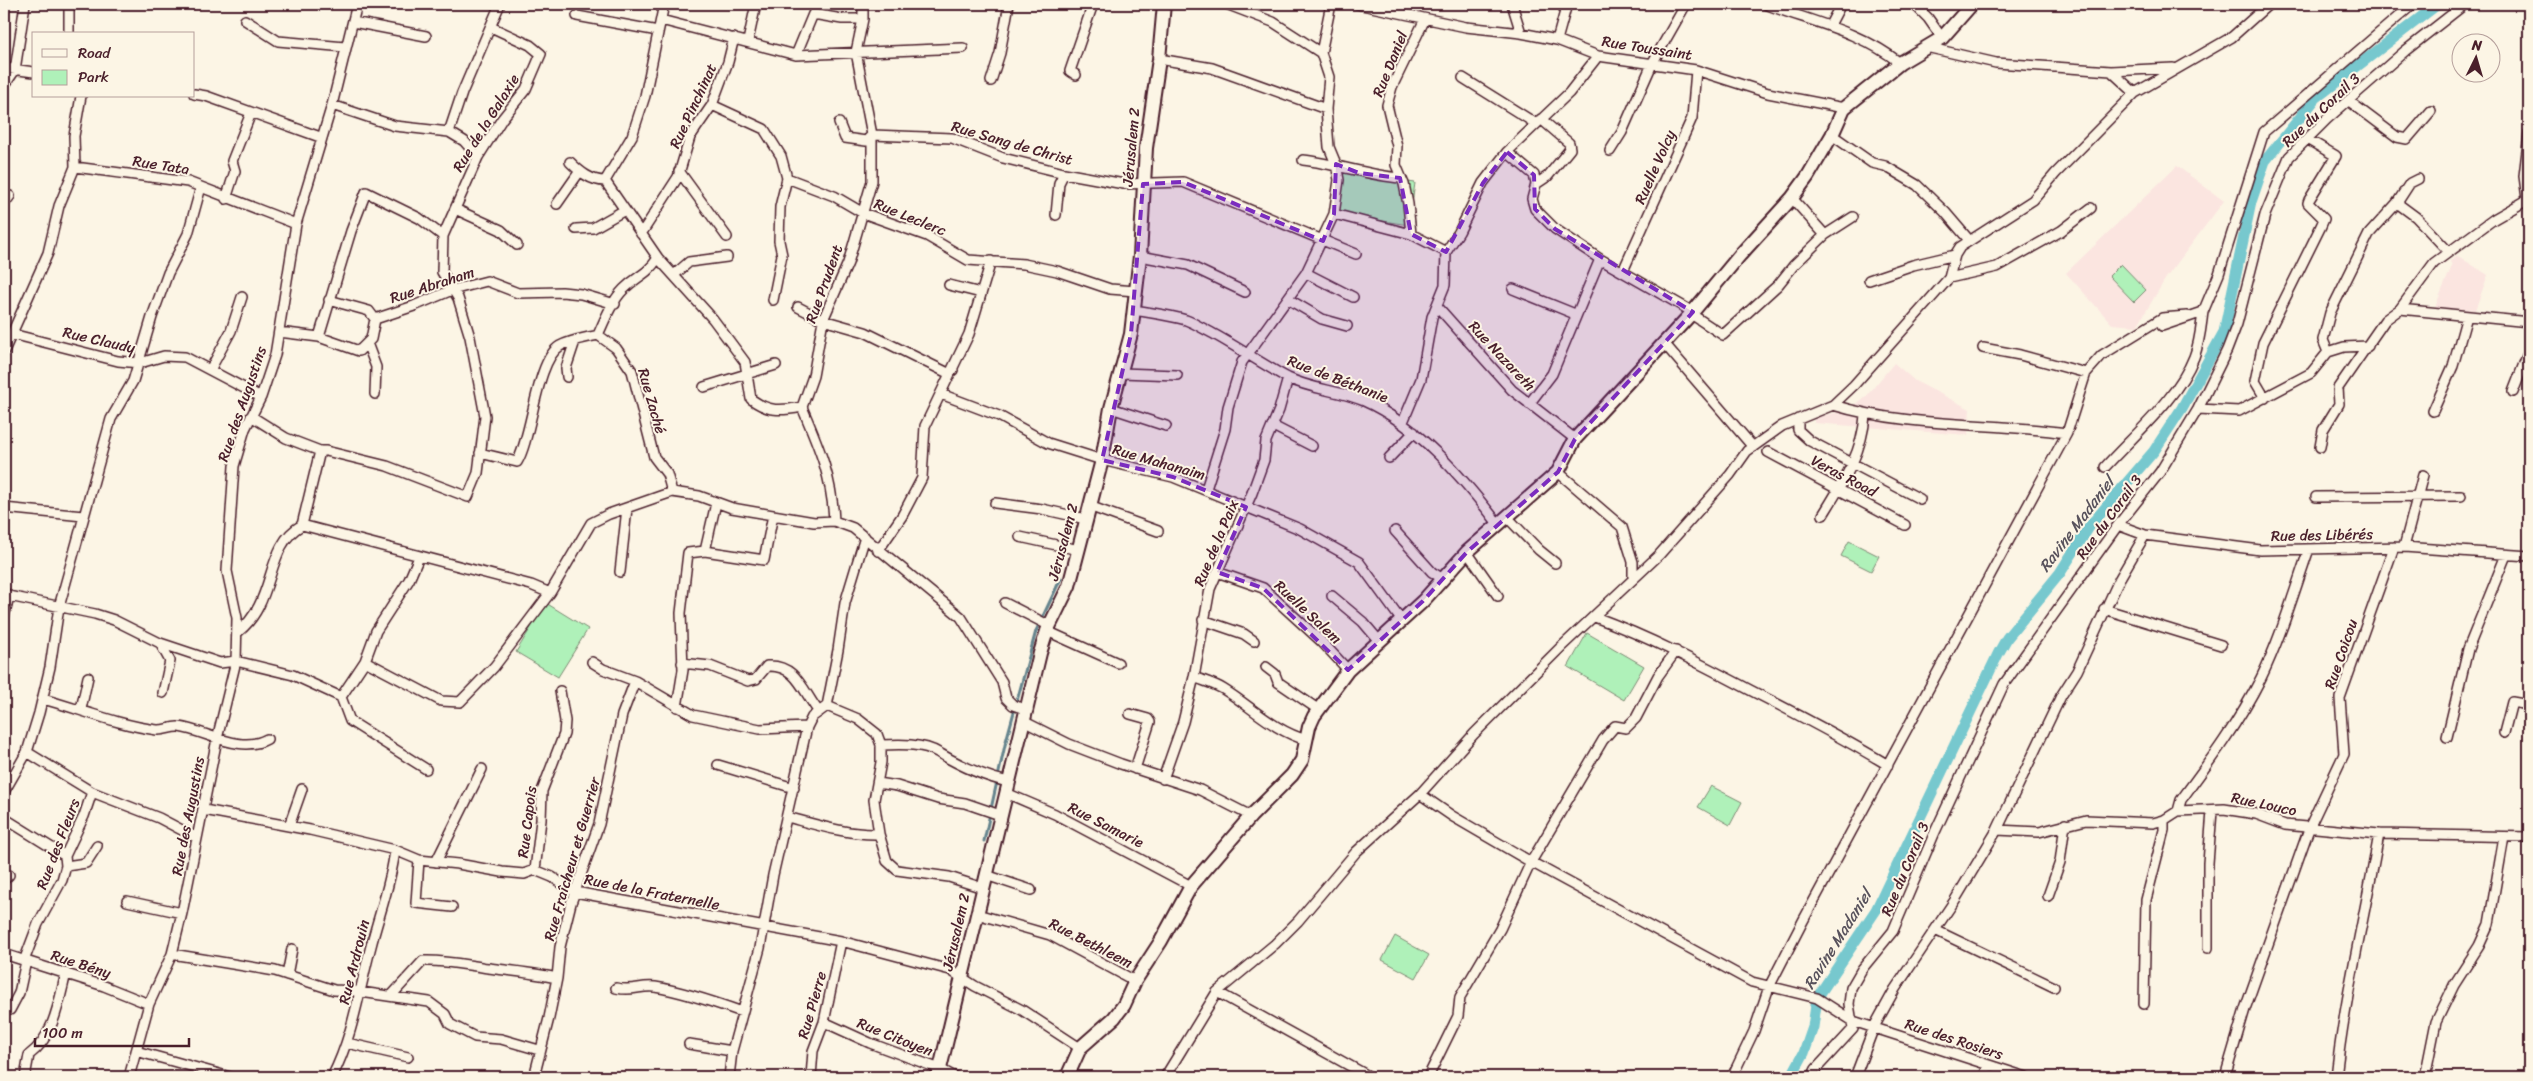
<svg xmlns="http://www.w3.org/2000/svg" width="2533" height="1081" font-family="Sriracha,sans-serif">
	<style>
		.built { fill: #fbe5e0 }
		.green { fill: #aff1b9; stroke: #7c8872 }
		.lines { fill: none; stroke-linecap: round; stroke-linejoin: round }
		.stream { stroke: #65848d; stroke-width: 3 }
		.canal { stroke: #77c8ce; stroke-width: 11 }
		.street-casing { stroke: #4a1f2b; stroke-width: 12 }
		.secondary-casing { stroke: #4a1f2b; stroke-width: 16 }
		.street { stroke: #fcf5e5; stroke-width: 9 }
		.secondary { stroke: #fcf5e5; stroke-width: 12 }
		.marked { fill: #7b2cbf; fill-opacity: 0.2; stroke: #7b2cbf; stroke-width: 4; stroke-dasharray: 10 6; stroke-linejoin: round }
		.labels { text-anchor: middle; stroke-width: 4; stroke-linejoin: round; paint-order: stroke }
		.street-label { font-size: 15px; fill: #4a1f2b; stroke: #fcf5e5 }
		.water-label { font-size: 16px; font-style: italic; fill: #58525c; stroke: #fcf5e5 }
	</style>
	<rect width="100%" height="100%" fill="#fcf5e5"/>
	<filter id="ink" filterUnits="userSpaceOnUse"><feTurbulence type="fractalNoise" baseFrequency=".02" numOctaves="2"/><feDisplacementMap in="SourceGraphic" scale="10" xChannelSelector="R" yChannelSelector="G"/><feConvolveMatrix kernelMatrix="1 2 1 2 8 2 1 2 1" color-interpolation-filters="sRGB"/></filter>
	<g filter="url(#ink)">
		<path class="built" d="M2177,166L2224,201L2166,278L2137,326L2112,324L2066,273Z
			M2458,256L2488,275L2475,310L2435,307L2452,266L2450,261Z
			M1894,363L1915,381L1970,409L1968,435L1814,423V418L1843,411L1865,398Z"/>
		<path class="green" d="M1344,172L1415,183L1409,225L1338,214Z
			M2121,264L2146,290L2134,302L2109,276Z
			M1849,541L1879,556L1871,571L1841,556Z
			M546,603L588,629L558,677L516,652Z
			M1587,633L1644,666L1624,700L1568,667Z
			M1711,786L1742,802L1730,825L1698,807Z
			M1395,936L1429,955L1416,978L1382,960Z"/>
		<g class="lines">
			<path class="stream" d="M984,841L1005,745L1036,631L1061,578"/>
			<path class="canal" d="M1791,1077L1804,1053L1813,1027L1817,998L1876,910L1998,654L2007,638L2060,573L2089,527L2154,451L2182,408L2224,332L2251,202L2265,161L2316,98L2438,4"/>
			<g class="street-casing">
				<path id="street" d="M664,4L645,96L632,136L605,181L658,258L713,319L745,362L751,399C768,412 781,411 802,407
					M1226,4L1273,22L1321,53
					M1357,4L1466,27L1521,33L1557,40L1598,56L1696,70L1768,93L1844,108
					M1512,4L1521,33
					M1765,4C1812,22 1860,31 1900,63
					M1914,4L1928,18L1942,38
					M577,16L658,31
					M245,20L278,41L345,47
					M661,20L796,55L963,48
					M353,22L426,36
					M1830,25L1841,4
					M69,34V4
					M1557,40L1567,4
					M748,41L756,4
					M1926,47L1996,63L2111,71L2135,93
					M796,55L813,14L842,19H863
					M1159,59L1212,68L1326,109
					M4,68L34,72
					M2111,71L2173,68
					M1076,75L1070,71L1093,4
					M1463,78L1535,123
					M991,81L1000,53L1009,4
					M4,86L15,70L25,4
					M194,94L206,96L320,137
					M2349,101L2397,137L2407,139L2431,111
					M332,105L395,126L449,132L464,141L478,157
					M712,105L764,129L781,156L787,178L834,196L863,213L927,236L968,260L1024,264L1057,271L1110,289L1136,291
					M1541,119L1569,143L1570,149L1548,176L1536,184L1532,199L1535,209L1555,229L1600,259L1693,312
					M839,123L845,138L866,141L872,135L952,138L1003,158L1064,173L1124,184L1183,182L1356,254
					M449,132L462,93L500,4
					M1832,135L1872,163L1885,166L1917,185L1945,212L1969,240
					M1610,151L1622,132L1653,62L1686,4
					M1507,152L1534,175L1536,184
					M1303,160C1337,164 1367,175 1400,178
					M570,162C580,172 591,181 605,181
					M75,167L188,182L296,224
					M679,171L727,237
					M226,199L235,171L232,161L251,113
					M2527,199L2524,176L2529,134
					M2397,203L2410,183L2418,179
					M4,204L10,196
					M557,204L580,171
					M455,209L501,230L517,245
					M1334,214L1411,234L1446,252
					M1056,215L1059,183L1064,173
					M576,229L593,228L623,211
					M641,234L678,177L690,137L712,105L728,62L734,38
					M1411,234L1408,204L1404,184L1396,165L1397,146L1387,105L1392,87L1425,19
					M1825,235L1853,217
					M1140,256L1188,265L1245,292
					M658,258C646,276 638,275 624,289C612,301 605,319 598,335L616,348L632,371L654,457L667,474L672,492
					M1623,271L1692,118L1696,70
					M1306,273L1353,297
					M674,275L689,262L727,257
					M1949,278L1997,267L2061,231L2091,208
					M1869,280L1913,265L1955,255
					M949,285L981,293
					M1513,289L1575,314
					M1288,299L1322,319L1347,326
					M329,300L369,311L375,319
					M773,300L782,255L779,241L780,207L787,178
					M1437,306L1512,390L1575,439
					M798,307L823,320L865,332L948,373L953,370
					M2400,309L2529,322
					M1134,310C1151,313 1169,315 1186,320C1194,323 1202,328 1210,332C1236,346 1262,364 1288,378C1313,390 1339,390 1364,401C1418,425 1464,479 1499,525
					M1691,314L1723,335L1778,285L1794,265L1825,235L1792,198
					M2162,326L2203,312L2219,274L2264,132L2413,4
					M279,332L319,337L359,351L371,339L375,319L414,306L452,290L487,281L518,293L562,292L581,294L615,304
					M12,334L118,361L140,363L164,356L185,357L261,397
					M319,337L351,231L366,192L419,218L443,236
					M1663,342L1753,447
					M367,343L376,367L375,394
					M1983,348L2020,355L2086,373
					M4,351L48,253L59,206L75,167L74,136L81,96
					M2328,352L2323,340L2330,313L2369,234L2397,203L2416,217L2449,252
					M210,370L231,331L242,297
					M1121,373L1177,375
					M567,377L566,368L575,341
					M704,387L776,365
					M2513,392L2529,351
					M941,394L999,416L1048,443L1102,460L1173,477L1300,529L1359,562L1402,621
					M2265,398L2255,381L2263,343L2321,226L2324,219L2308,203L2309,200L2336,156L2307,139
					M1529,404L1552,374L1600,259
					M1833,405C1909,428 1989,422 2067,433
					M1111,408L1166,426
					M2198,409L2239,411L2311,373L2328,352L2344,347L2368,346
					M2433,411L2453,366L2467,316
					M251,416L286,438L320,451H326L387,466L468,497L478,473L485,416L470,337L458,298L442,272L443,236L478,157L502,119L526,89L541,54L530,45L491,27
					M1798,419V430L1810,441L1920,499
					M1403,422L1421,379L1432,317L1445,285L1446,252L1459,232L1483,183L1507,152L1569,93L1598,56
					M1273,426L1312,446
					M2320,447L2323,430L2339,404L2338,388L2385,320L2400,309L2434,263L2494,219L2529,199
					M1768,452L1905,525
					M480,453L517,462C532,438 536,360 560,346C571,340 586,338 598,335
					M1389,458L1414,432
					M2105,467C2135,434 2178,398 2194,357C2200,342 2201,327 2203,312
					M1558,472L1622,527L1633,562V579
					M1206,489L1225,429L1228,407L1242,362L1306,273L1334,214L1339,180L1336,164L1329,147L1326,109L1329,77L1321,53L1331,4
					M2316,497L2461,496
					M995,503L1042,509L1086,519
					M1089,506L1158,531
					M4,508L83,516
					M1823,515C1842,484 1863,452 1865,415
					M1508,518L1539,550L1555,563
					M834,521C832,477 819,447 802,407L813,376L823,320L848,263L872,181V135L856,52L863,19V4
					M302,525L531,585L550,593
					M2118,525L2145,535L2260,550L2404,547L2529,556
					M1395,531L1432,572L1443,579
					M1020,537L1079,550
					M2404,547L2423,475
					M705,551L764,560L773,515
					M878,551L902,516L922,478L925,426L969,334L991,261
					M1467,552L1498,596
					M620,572L627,508
					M1217,572L1263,588L1321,641L1348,670
					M4,592L9,596L95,614L114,620L160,643L220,663L236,661L293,675L341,697L350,721L426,769
					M1332,596L1363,622L1380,642
					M1005,603L1050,626
					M2104,609L2221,645
					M4,617L9,596
					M1595,617C1649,637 1699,663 1750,690C1797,714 1843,738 1888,765
					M1203,620L1244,634L1254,641
					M1047,631L1118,663
					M238,632C277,602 264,546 302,525L320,451
					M160,643L170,661L163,693
					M365,661L441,701L460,702L494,667L550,593L591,523L609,514L672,492L699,496L732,508L814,522L834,521L853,528L961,617L1002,682L1006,698L1013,705L1028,710
					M592,662L603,669L635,681
					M682,663L710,666L748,681L756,679L767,666C797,664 803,692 819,712
					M1266,667L1275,674L1278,682L1319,710
					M1194,677C1204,681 1215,684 1223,689C1251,706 1274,731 1307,740
					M341,697L365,661L376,631L409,580L419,557
					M43,699C80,709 118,725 157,730C164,731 172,726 179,727C207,731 240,754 267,739
					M827,706L858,719L877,734L881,745V762L874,800L879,834L887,861L897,870L949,877L983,888
					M827,706L838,650L845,603L865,537
					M677,707L683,670L681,613L688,553L705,551L716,503
					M81,709L88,677
					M1130,714L1148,719L1150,722L1135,769
					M1025,722L1069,744L1121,764L1200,790L1251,816
					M2504,733L2512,702L2529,705
					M2447,737L2468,649L2506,555
					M881,745C899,744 923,743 939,753C961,766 982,776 1008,782
					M27,752L92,792L159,818L197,838
					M718,765L794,788
					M1163,779L1183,722L1194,677L1210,589L1252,493L1264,460L1266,441L1279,410L1288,378
					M878,783L897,786L938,799L965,803L1000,815
					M4,792L27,752L39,713L50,667L59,607L111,419L133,381L152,317L168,273L188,234L201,187
					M1006,793L1055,814L1191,886
					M1420,794L1452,816L1531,862L1752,982L1817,998L1853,1021L2026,1077
					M204,810L310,830L395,850L419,860L458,864L502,872L524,874L535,870L552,877L575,892L841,941L950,970L975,986L1022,1010L1080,1048
					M2178,811L2181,800C2210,761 2239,722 2261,678C2281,637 2294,592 2309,549
					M787,817C817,825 848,835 879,834
					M4,818L65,856
					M289,826L302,789
					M1997,830L2039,832L2086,820L2153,823L2164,820L2178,811L2224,809L2256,814L2285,825L2379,834L2529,837
					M419,860L416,903L452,907
					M436,862L482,769
					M66,866L86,863L97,846
					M535,870L541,820L542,791L564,734L565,721L560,691
					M986,875L1031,890
					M4,880L9,875
					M2048,896L2060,862L2065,824
					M127,901L182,913
					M977,914L1050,935L1135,981
					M1935,930L2054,987
					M2208,948V863L2212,811
					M4,954L104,986L149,1004
					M172,954L275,971L334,990L354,991L429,1002L445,1014L450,1024L475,1037L501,1039L539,1050
					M24,961L38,924L62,880L66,866L65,856L84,816L92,792
					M287,975L292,949
					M616,988C634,992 640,985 655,987C685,992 714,1002 742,1012
					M1217,992L1370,1077
					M391,996L423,961C446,960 466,965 488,968C512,971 534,973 557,978
					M2144,1004L2146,900L2164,830V820
					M10,1010L19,993L26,961
					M824,1022L870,1043L940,1069L955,1077
					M347,1043L408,1057
					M689,1044L732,1051
					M136,1051L230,1077
					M25,1077L29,1055C54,1037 59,1001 66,973
					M129,1077L149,1004L172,954L182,913L217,739L236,661L237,618L227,571L234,466L245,429L261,397L275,355L296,224L332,105L357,4
					M332,1077C353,1036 359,991 371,946C379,914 391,884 395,850
					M534,1077L549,1018L557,978L560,947L571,903L599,824L622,715L635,681L693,715L760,729L807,727L812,717L827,706
					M729,1077L732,1051L760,948L773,875L807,727
					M811,1077L813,1051L824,1022L841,941
					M1165,1077L1217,992L1275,944L1298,921L1356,852L1420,794L1474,734L1561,647L1659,555L1730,475L1747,451L1782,426L1833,405L1854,385L1949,278L1955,255L1960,247L2033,200L2056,173L2135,93L2232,37L2269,4
					M1428,1077L1458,1016L1460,997L1500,929L1531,862L1603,740L1615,726L1626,728L1636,718L1658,676L1676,651
					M1732,1077L1754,1031L1769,987L1803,921L2067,433L2086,373L2102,355L2162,318L2187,316
					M1812,1077L1816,1069L1853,1029L1849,1004L1851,988L1862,969L1893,931L1935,832L2004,684L2118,525L2160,472L2198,409L2227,350L2237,324L2265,215L2289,157L2327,119L2405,51L2465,4
					M1855,1077L1874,1027L1895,989L1955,900L1997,830L2061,696L2077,671L2120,578L2145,535
					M1984,1077L1988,1065
					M2225,1077L2245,1009L2310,826L2344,754L2340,698L2394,547
					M2336,1077C2345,995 2365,915 2379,834
					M2425,1077L2436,1022L2454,985L2479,946L2489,924L2504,837"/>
			</g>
			<g class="secondary-casing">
				<path id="secondary" d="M938,1077L1040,653L1047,631L1069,586L1102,460L1111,408L1131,334L1140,256L1146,148L1159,59L1164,4
					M1067,1077L1080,1048L1114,1018L1124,1005L1135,981L1161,941L1191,886L1251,816L1292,775L1302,760L1309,727L1314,716L1348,670L1423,601L1467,552L1558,472L1575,439L1691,314L1740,255L1792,198L1808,176L1832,135L1844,108L1900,63L1942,38L1972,4"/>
			</g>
			<use href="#street" class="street"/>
			<use href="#secondary" class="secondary"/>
		</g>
	</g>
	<path class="marked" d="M1507,152L1534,175L1535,209L1555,229L1693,312L1575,439L1558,472L1467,552L1423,601L1348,670L1263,588L1217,572L1246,507L1173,477L1102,460L1131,334L1143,184L1183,182L1323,241L1334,214L1336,164L1359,173L1400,178L1411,234L1446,252L1483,183Z"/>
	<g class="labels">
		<g class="street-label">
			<text transform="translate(1647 48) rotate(9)" y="5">Rue Toussaint</text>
			<text transform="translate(1390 64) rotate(-68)" y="5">Rue Daniel</text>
			<text transform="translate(693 106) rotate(-65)" y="5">Rue Pinchinat</text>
			<text transform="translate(2321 110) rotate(-43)" y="5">Rue du Corail 3</text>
			<text transform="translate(486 123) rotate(-58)" y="5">Rue de la Galaxie</text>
			<text transform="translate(1012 143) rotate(16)" y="5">Rue Sang de Christ</text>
			<text transform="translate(1131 147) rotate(-85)" y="5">Jérusalem 2</text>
			<text transform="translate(161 165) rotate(9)" y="5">Rue Tata</text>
			<text transform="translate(1655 167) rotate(-66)" y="5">Ruelle Volcy</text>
			<text transform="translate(910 217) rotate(22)" y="5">Rue Leclerc</text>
			<text transform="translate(824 284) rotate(-70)" y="5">Rue Prudent</text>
			<text transform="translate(432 285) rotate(-18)" y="5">Rue Abraham</text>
			<text transform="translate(99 340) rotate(13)" y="5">Rue Claudy</text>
			<text transform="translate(1502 356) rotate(47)" y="5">Rue Nazareth</text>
			<text transform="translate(1338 379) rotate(21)" y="5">Rue de Béthanie</text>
			<text transform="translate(652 401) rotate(74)" y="5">Rue Zaché</text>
			<text transform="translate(242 404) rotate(-71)" y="5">Rue des Augustins</text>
			<text transform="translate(1159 462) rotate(16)" y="5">Rue Mahanaim</text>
			<text transform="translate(1844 476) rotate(28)" y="5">Veras Road</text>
			<text transform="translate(2109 517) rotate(-54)" y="5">Rue du Corail 3</text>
			<text transform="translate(2322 535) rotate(-1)" y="5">Rue des Libérés</text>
			<text transform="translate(1063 542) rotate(-75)" y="5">Jérusalem 2</text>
			<text transform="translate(1216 543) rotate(-67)" y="5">Rue de la Paix</text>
			<text transform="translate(1308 612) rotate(43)" y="5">Ruelle Salem</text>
			<text transform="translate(2341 654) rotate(-71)" y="5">Rue Coicou</text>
			<text transform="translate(2264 804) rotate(12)" y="5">Rue Louco</text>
			<text transform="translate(188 816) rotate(-79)" y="5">Rue des Augustins</text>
			<text transform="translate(527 822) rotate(-83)" y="5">Rue Capois</text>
			<text transform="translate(1106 825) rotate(27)" y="5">Rue Samarie</text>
			<text transform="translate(58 844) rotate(-69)" y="5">Rue des Fleurs</text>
			<text transform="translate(572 859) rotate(-74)" y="5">Rue Fraîcheur et Guerrier</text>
			<text transform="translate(1905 869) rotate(-67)" y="5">Rue du Corail 3</text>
			<text transform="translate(652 892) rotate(11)" y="5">Rue de la Fraternelle</text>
			<text transform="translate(956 932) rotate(-77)" y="5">Jérusalem 2</text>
			<text transform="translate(1091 943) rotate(27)" y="5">Rue Bethleem</text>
			<text transform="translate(354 962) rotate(-76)" y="5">Rue Ardrouin</text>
			<text transform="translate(81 964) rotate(18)" y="5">Rue Bény</text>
			<text transform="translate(812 1005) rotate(-74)" y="5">Rue Pierre</text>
			<text transform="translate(895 1037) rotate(22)" y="5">Rue Citoyen</text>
			<text transform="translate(1954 1039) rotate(18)" y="5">Rue des Rosiers</text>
		</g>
		<g class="water-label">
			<text transform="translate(2076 524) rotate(-53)" y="6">Ravine Madaniel</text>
			<text transform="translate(1837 939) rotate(-58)" y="6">Ravine Madaniel</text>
		</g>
	</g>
	<rect width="2533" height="1081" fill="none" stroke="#fcf5e5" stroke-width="20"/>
	<rect x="10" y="10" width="2513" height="1061" fill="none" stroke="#4a1f2b" stroke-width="2" filter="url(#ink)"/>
	<rect x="32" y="32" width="162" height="65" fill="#fcf5e5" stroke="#b59f9b"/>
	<rect x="42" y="49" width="25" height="8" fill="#fcf5e5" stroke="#b59f9b"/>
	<text x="78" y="58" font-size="15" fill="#4a1f2b">Road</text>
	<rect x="42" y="70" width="25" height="15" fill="#aff1b9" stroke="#b59f9b"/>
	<text x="78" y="82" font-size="15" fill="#4a1f2b">Park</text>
	<g transform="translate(2476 58) rotate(5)"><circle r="24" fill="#fcf5e5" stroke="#b59f9b"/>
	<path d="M0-4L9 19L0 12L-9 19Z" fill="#4a1f2b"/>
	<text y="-8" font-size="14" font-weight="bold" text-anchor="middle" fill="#4a1f2b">N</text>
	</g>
	<path d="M35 1038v8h154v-8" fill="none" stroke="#4a1f2b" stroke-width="2.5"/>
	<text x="42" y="1038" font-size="15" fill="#4a1f2b" stroke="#fcf5e5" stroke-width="4" paint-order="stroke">100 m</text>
</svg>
